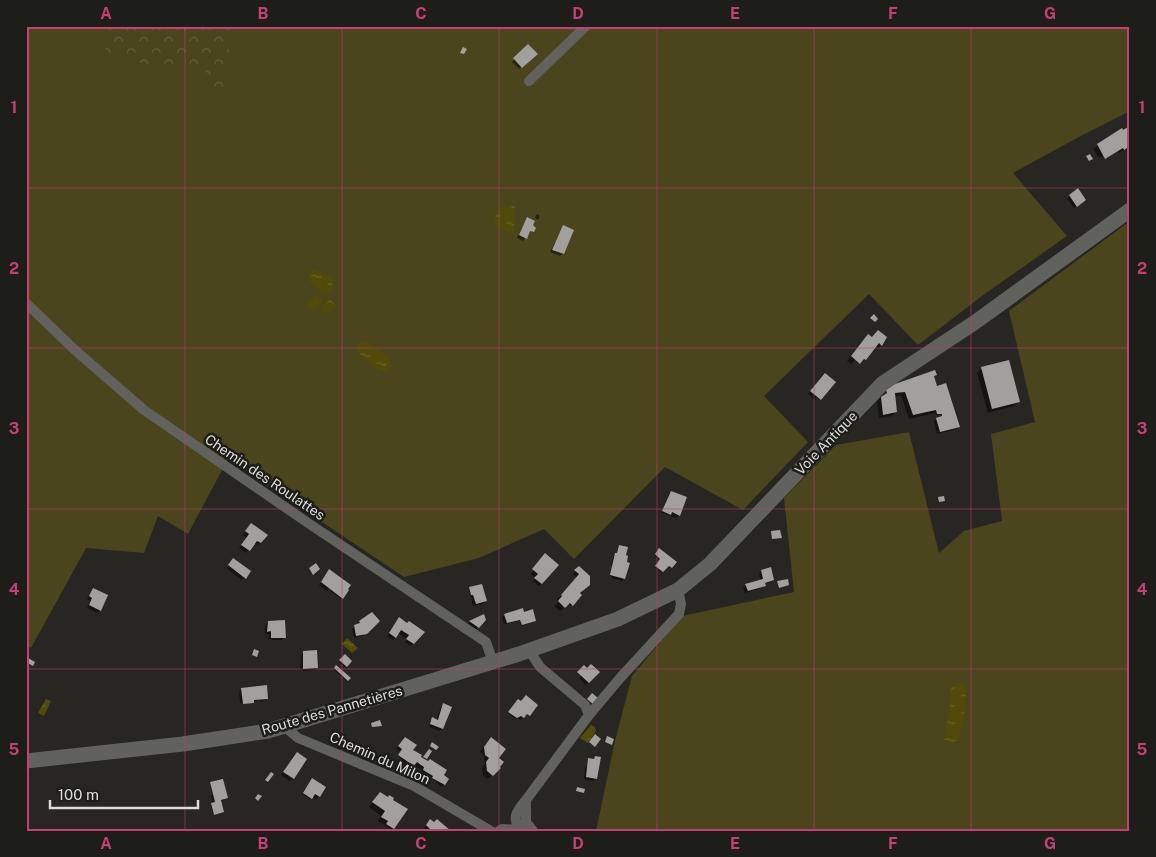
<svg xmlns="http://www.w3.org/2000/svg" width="1156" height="857" font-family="'Public Sans',sans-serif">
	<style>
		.green { fill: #4a451d }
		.forest { fill: url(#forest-crowns) }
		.water { fill: url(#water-ripples) }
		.shadow { fill: #0007 }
		.building { fill: #a1a09c }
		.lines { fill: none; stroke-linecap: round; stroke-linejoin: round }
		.street { stroke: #61615d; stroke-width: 10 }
		.secondary { stroke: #61615d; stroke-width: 15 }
		.grid { fill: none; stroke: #c73f74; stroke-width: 1; stroke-opacity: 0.55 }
		.labels { text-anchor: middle; stroke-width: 5; stroke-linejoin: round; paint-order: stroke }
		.street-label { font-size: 14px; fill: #dcdbd9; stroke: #1d1d19 }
		.neatline { fill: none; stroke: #c73f74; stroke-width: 2 }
		.grid-label { font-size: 16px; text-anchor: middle; font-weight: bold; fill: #c73f74 }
	</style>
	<defs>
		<pattern id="forest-crowns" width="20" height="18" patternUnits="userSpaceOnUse" patternTransform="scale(1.25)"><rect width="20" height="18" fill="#4a451d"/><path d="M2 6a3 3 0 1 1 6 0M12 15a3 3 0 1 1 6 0" fill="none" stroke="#645f3d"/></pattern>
		<pattern id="water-ripples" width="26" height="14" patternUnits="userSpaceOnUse" patternTransform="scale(1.25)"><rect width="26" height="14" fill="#514a09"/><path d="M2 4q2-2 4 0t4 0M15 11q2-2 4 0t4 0" fill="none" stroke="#69642c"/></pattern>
	</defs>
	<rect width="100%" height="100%" fill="#272623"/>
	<path class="green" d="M26,26H1130V111L1075,139L1013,173L1067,236L982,296L918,345L869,294L764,396L808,442L743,510L665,467L574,559L544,529L479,558L404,577L228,459L188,534L158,516L144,553L86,548L31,648L26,644Z
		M1130,221V831H596L615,741L632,676L682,616L794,592L784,498L836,445L909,432L939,553L964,531L1002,521L991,434L1035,422L1009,311Z"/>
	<path class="forest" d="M107,26H232L223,96L206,88L205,69H162L105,52Z"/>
	<path class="water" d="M515,206L514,233V235L496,227L494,222L498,211L502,207Z
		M313,269L334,279L331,290L327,294C319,291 310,285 308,277Z
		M316,295L324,300L315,309L305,308Z
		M329,298L337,307L326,313L319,310Z
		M362,341C373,345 391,354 392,366L388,372C377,371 356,357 356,345Z
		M347,638L358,648L352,653L342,644Z
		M955,683L962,684L966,688C966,706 964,725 957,742L944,741L951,699L950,690Z
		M46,699L51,701L44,716L38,713Z
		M591,725L595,727L596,731L588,743L580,738Z"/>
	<path class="shadow" d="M528,46L536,54L519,69L512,62Z
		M1122,130L1130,146L1119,153L1118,150L1104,159L1103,156L1099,158L1093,149Z
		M1078,190L1082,203L1074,208L1067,199Z
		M537,214L540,216L538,220L535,218Z
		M527,218L529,231L533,232L529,231L523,241L517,238Z
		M563,227V253L560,256L550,252Z
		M878,332L882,345L877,349L875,347L861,364L856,362L859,358L858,357L851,364L847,361L863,340L871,338Z
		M982,368L1019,402L1014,406L988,413L977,373Z
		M936,375L933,377L937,387L958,427L956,429L937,434L934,421L942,418L941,414L936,415V413L909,419L901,395L894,397L896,411L892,416L879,418L877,402L887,391Z
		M822,377V397L819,400L817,397L815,400L808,394Z
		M671,492L679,515L676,518L660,512H662L668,495Z
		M248,527L266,535L258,545L254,543L246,553L239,548L247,538L243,535Z
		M660,550L676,562L670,568L667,566L661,572L655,567L660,560L655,556Z
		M616,554L624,578L622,581L611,578L612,576H610L613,566L611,565L613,557Z
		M231,562L245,578L242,580L227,569Z
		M538,563L557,565L539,586L533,581L536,578L531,574Z
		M579,567L583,592L571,606L569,604L560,611L554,606L559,601L557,600L577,578L573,574Z
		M770,568L773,579L770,582L764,584L761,588L745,593L743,588L746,585L761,581L759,574L761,571Z
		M327,574L343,596L341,599L330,591L333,587L332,586L327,591L319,585Z
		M472,588L486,601L483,604L473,606L469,590Z
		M93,589L100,610L97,613L87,608L90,601L87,599Z
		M505,615L529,623L524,625H521L520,621L504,624L502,617Z
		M483,616L485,620L475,630L467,624Z
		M397,621L421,633L411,646L405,642L407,639L398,633L393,640L387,636Z
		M268,622L285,637L282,640H272V639H269L268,634H265V625Z
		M355,626L365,633L362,636L354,638L352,629Z
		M304,652L317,668L314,670L304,671V670H300L301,655Z
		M345,656L351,661L345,667L339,662Z
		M591,666L598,672L586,685L579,678Z
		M336,667L349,679L347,681L334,670Z
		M242,689L267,699L264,701L260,702V700L242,704L240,703L239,692Z
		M521,703L528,711L520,720L517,717L515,719L508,713Z
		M444,705L450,707L442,729L439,731L429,727L431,723L436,721L441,707Z
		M402,741L423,759L429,751L424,760L444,784L441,787L431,777L429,778L421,773L422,770L414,765L411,768L403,762L404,761L398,756L400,752L396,749Z
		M487,743L497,758V771L488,779L483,776L482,768L485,764L484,755L480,752Z
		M294,756L306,760L290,781L281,775Z
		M595,757L596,778L593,781L584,779L585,770H584L587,765V760H594Z
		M312,780L319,796L316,799L312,796L310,799L303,794L305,792L304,791Z
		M210,783L227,798L220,802L221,813L213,815L211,805L213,804L211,796L216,792L212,793Z
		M389,797L395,801L393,802L397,824L392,830L378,821L381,816L369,807L376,798H387Z
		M431,821L449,831H427L424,828Z"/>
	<path class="building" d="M528,44L538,54L522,68L513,58Z
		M463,47L467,49L464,54L460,53Z
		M1128,127L1130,130V146L1124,150L1123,148L1105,159L1097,144L1122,128L1123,130Z
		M1090,154L1093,159L1089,161L1086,156Z
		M1078,188L1086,200L1077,207L1069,195Z
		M527,217L535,221L533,225L536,228L534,232L530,231L527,239L519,235Z
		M563,225L574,230L564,254L552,250Z
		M874,314L878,319L875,322L870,318Z
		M878,330L887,337L882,346L879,343L866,360L864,359L860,364L851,356L868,334L872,337Z
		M1009,360L1020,402L992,409L981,367Z
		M935,370L937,375L934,376L937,386L946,383L960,427L940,432L936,418L942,416V414H937L936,410L913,415L905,392L895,393L897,412L883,415L881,397L887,393L886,390L895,384Z
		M825,373L836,382L821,400L810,391Z
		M671,491L687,497L680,516L672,512L671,515L662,511Z
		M944,496L945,501L939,502L938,497Z
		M251,523L268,535L261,543L257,541L250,551L241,545L249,534L245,531Z
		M780,530L782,538L772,539L771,531Z
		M619,545L628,547L626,555L628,556L627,562L630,563L625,579L610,575L615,553H617Z
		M659,548L677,562L672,568L669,566L663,572L655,566L660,559L655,554Z
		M545,553L559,565L542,584L534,578L538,574L532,569Z
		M233,558L251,571L246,579L228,565Z
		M316,563L320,569L313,575L309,568Z
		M579,566L590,576V585L580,593L582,595L573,606L570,603L565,608L558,601L562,596L561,595L579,574L574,570Z
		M771,567L774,580L765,583L766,586L748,591L745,584L763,579L761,570Z
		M329,569L351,585L348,589L349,590L343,599L321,582Z
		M788,579L789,585L779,588L777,581Z
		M482,584L487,601L476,604L473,595H471L469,587Z
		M93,588L108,595L101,611L89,605L92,598L89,596Z
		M523,608L524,612L533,609L536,621L522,625L520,620L507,623L504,614Z
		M372,612L380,621L367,634L356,636L354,625L360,623L359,621Z
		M484,614L486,620L479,628L469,621Z
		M399,617L407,623L409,621L425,632L414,644L406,639L409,635L401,630L396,638L389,633Z
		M285,620L286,638H271V631L267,632L268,621Z
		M254,649L259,651L257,657L252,655Z
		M317,650L318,668L303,669V651Z
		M345,654L352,661L347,667L339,660Z
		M28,658L35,662L33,666L26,662Z
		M591,664L600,672L589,683L577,672L584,665L587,668Z
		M336,665L351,678L348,681L334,668Z
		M267,685L268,699L254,700V703L243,704L241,688Z
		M592,693L598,698L593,704L587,699Z
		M526,695L538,705L530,716L527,714L524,718L521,716L517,718L508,712L518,699L521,701Z
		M443,703L452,707L443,729L430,724L432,717L438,720Z
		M380,720L382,726L372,727L371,723Z
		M595,734L601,739L595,747L589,742Z
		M607,736L614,739L612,745L605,742Z
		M405,737L417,745L413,750L422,755L421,757L428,761L430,759L447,770L444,775L449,779L445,785L432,778L433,776L423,770L424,767L421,765L417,762L414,766L398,755L402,749L398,746Z
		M491,737L506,749L499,758L504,762L500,767L501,768L493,776L487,771L486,762L489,758L485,755L484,747Z
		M432,742L439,747L436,750L430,746Z
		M429,749L432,751L427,759L423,757Z
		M297,752L307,759L294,779L283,772Z
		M595,756L601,757L597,779L586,777L588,758L594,759Z
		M271,772L274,774L268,782L265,780Z
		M312,778L326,787L320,797L315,794L312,799L303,793Z
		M223,779L228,798L221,800L224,812L214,815L211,803L215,802L210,782Z
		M577,787L585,789L584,793L576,791Z
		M380,792L388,797L389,795L394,798L393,800L408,809L394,829L386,824L388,821L381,817L385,811L372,802Z
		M258,794L262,796L258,801L255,798Z
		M430,819L434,822L437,819L451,831H432L426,825Z"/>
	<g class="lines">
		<path class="street" d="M529,81L586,26
			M26,303L76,351L144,410L311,525L486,642L493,662
			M529,650L540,667L585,705L589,715
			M284,726L298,738L414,786L491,831
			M526,800V822L533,831
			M499,831L502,829L522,830
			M524,831C509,821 517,810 526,800L589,715L621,677L679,614L681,604L678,590"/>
		<path class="secondary" d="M26,761L183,744L268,731L519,654L618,619L678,590L710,564L883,383L974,323L1130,210"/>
	</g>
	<path class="grid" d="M185,26V831M342,26V831M499,26V831M657,26V831M814,26V831M971,26V831M26,188H1130M26,348H1130M26,509H1130M26,669H1130"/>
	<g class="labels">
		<g class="street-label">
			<text transform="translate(826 443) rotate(-46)" y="5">Voie Antique</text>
			<text transform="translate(265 477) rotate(34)" y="5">Chemin des Roulattes</text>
			<text transform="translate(332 710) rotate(-16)" y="5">Route des Pannetières</text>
			<text transform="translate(380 758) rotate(24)" y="5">Chemin du Milon</text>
		</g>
	</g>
	<rect width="1156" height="857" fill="none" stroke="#1d1d19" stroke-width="55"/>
	<path d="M50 800v8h148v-8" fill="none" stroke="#dcdbd9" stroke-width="2.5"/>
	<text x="58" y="800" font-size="15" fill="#dcdbd9" stroke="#1d1d19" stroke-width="4" paint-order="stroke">100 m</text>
	<rect x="28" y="28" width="1100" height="802" class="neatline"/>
	<g class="grid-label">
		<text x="106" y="19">A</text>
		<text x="263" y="19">B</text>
		<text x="421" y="19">C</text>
		<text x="578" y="19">D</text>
		<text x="735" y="19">E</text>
		<text x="893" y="19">F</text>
		<text x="1050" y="19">G</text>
		<text x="14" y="113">1</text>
		<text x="1142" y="113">1</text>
		<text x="14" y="274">2</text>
		<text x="1142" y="274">2</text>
		<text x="14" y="434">3</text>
		<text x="1142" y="434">3</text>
		<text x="14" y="595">4</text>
		<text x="1142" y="595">4</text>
		<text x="14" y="755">5</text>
		<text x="1142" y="755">5</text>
		<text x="106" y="849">A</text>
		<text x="263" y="849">B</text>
		<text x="421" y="849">C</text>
		<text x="578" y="849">D</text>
		<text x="735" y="849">E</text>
		<text x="893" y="849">F</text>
		<text x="1050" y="849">G</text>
	</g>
</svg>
